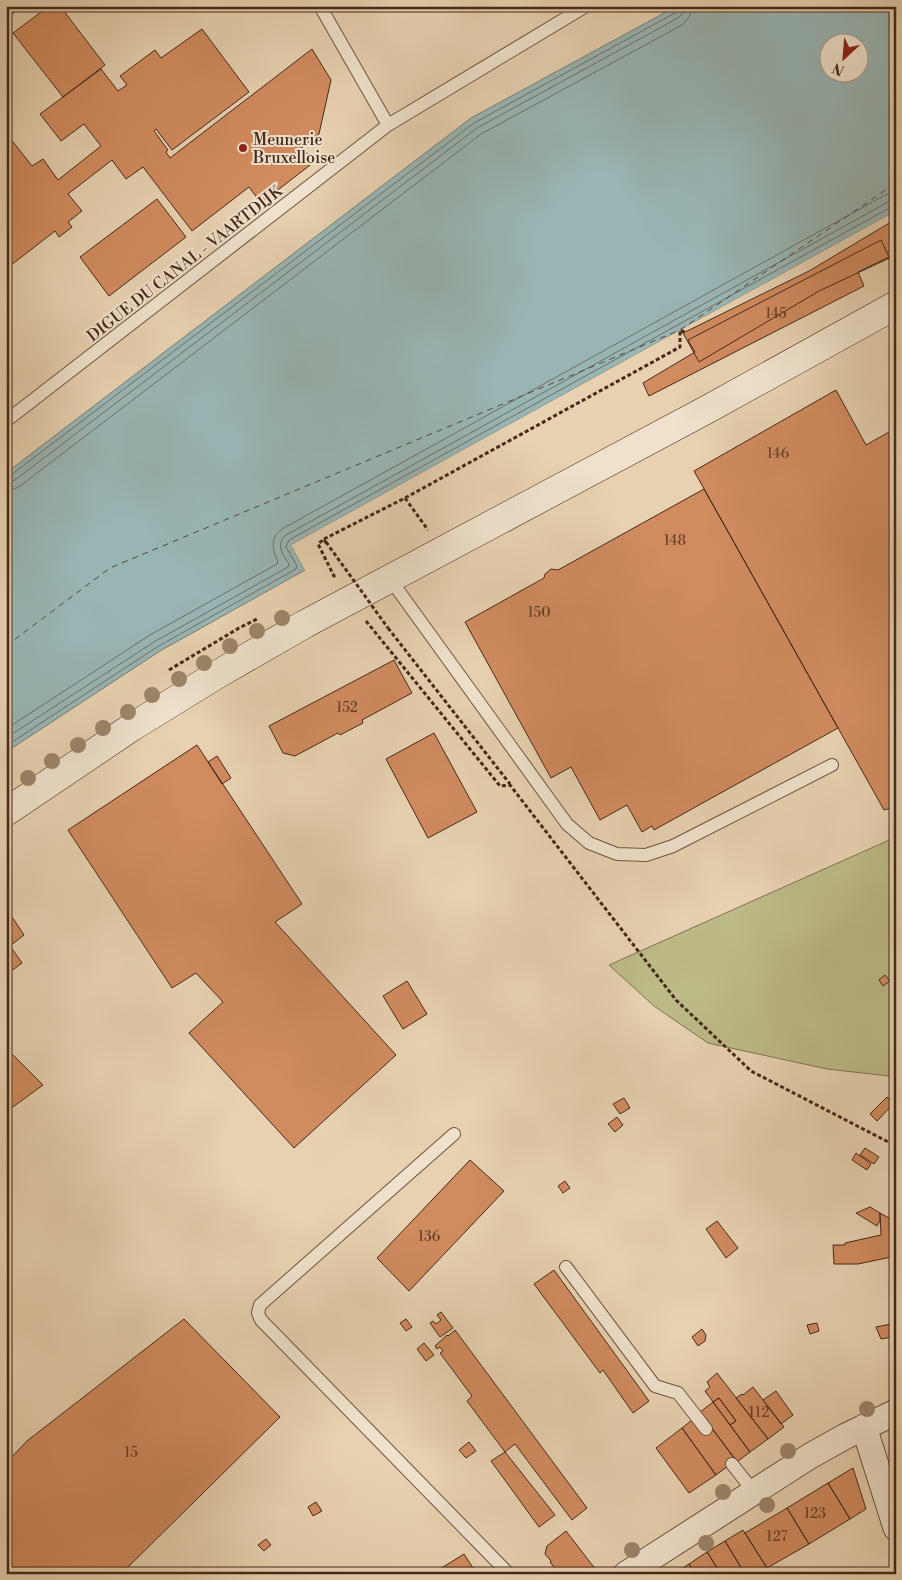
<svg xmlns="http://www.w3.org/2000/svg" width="902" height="1580" font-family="'Libre Bodoni',serif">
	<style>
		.green { fill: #bcba87; stroke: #817250 }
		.water { fill: #98b5b4; stroke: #777d76; fill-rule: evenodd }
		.pier { fill: #e7d1b0 }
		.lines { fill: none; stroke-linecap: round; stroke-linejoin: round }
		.shore { stroke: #6f6f66; stroke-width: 1 }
		.ferry { stroke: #564538; stroke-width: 1; stroke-dasharray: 6 5; stroke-linecap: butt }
		.building { fill: #d08b5f; stroke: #462919 }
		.service-casing { stroke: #6e533f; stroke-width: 14 }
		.minor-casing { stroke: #6e533f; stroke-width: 27 }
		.secondary-casing { stroke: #462919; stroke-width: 29 }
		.path { stroke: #462919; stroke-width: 3; stroke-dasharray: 4 2.5; stroke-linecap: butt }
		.service { stroke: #efe1cc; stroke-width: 12 }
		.minor { stroke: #efe1cc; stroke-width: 25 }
		.secondary { stroke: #efe1cc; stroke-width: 28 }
		.path-bridge { stroke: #462919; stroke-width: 3; stroke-dasharray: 4 2.5; stroke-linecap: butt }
		.tree { fill: #9c8569 }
		.poi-dot { fill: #8f2418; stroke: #efe1cc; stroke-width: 2 }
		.labels { text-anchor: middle; stroke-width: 4; stroke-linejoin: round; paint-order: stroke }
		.number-label { font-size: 14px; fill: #68422a }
		.poi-label { font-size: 16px; fill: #462919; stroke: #efe1cc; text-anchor: start }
		.street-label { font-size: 16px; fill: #462919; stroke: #efe1cc }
	</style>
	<rect width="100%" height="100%" fill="#e7d1b0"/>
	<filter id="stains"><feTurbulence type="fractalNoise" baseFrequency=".004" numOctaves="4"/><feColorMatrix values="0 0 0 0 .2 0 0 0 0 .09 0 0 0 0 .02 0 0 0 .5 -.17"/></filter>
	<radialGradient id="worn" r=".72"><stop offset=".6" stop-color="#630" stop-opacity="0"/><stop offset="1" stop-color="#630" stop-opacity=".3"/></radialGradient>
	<path class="green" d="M896,837V1080L889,1076L827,1069L708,1043L654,1006L609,965Z"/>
	<path class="water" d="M677,6H896V211L291,545L305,570L160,651L6,752V473L471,118ZM830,42H860V72H830Z"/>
	<path class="pier" d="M896,211V214L294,546L307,569L306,572L291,545Z"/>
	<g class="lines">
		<path class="shore" d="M6,476L11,475L474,123L675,13L678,6
			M6,483L15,480L477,128L678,18L683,13L684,6
			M6,490L14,489L20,486L481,134L682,25L690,16L692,6
			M6,729L150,635L277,564L278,562C272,549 270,538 282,529L885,195L896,193
			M6,738L154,642L288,567L289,564C283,554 275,545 286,535L888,202L896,200
			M6,746L157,647L296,569L297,566L286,547L289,540L891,207H896"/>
		<path class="ferry" d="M6,646L110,568L680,330L896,183"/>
	</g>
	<path class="building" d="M6,6H22L6,19Z
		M49,6H60L105,65L63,97L13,33Z
		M80,6H98L93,10H88Z
		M202,29L249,92L172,150L156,129L154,131L168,150L166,152L170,158L312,49L331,80L319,134L302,147L314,162L261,203L249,187L192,231L143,167L126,179L112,160L68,194L82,211L68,222L72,227L59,237L55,231L6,269V133L32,166L43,159L58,180L101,146L84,124L61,141L40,114L101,69L118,91L127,85L120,76L155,50L161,58Z
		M157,199L186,237L109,296L80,257Z
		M896,219V255L819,291L699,362L683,333L809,271Z
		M881,240L889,257L858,272L864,286L649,396L643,383L695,352L688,340Z
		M836,390L866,445L896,428V807L884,810L694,471Z
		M704,489L838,728L654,830L652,826L642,832L627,805L600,820L571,767L551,778L465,622L544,578L545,574L551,569L558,570Z
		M394,660L412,693L362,720L363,723L340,735L338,733L295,756L283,753L269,726Z
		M434,733L477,812L428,838L386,759Z
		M197,745L302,904L275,922L396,1055L294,1148L189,1033L223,1002L196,973L172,988L68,830Z
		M217,756L231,778L222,784L208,762Z
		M6,908L24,935L10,946L22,963L6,975Z
		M885,975L890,981L883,986L879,980Z
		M407,981L427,1014L403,1029L383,996Z
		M6,1048L43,1085L6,1112Z
		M887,1097L894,1103L877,1121L870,1114Z
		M624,1098L630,1108L620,1114L613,1104Z
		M617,1117L623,1125L615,1132L608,1124Z
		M865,1148L879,1157L874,1164L860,1155Z
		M856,1153L871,1164L867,1170L852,1160Z
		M470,1160L504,1191L409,1291L377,1258Z
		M565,1181L570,1188L563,1193L558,1186Z
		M870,1207L880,1213V1221L877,1226L856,1213Z
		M880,1213L896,1222V1256L858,1264H834L833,1245H845V1243L881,1235Z
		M717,1221L738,1248L726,1258L706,1229Z
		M554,1270L649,1401L633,1413L603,1370L600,1373L534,1284Z
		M441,1312L453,1328L440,1337L430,1323L433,1321L436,1324L441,1320L437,1315Z
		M184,1319L280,1417L121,1574H6V1463L27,1441Z
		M406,1319L412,1327L406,1331L400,1323Z
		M817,1323L819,1331L810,1334L807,1325Z
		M896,1323V1338L893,1339L892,1337L881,1339L876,1327Z
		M702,1329L706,1335L705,1341L698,1346L692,1337Z
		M455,1330L587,1508L572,1520L515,1444L505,1452L467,1401L472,1396L440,1353L443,1351L440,1347L437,1349L435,1346L447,1335L448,1336Z
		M424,1343L434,1355L426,1361L417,1349Z
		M717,1373L768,1439L750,1452L730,1425L736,1421L719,1398L713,1402L705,1391L710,1387L707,1382Z
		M753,1387L784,1427L768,1439L736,1398L742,1394L743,1395Z
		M776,1391L793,1415L781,1424L763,1400Z
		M719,1398L736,1421L730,1425L713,1402Z
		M713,1402L750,1452L737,1462L700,1412Z
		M692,1420L710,1426L736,1460L716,1475L682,1428Z
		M682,1428L716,1475L689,1493L656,1448Z
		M469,1442L476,1451L466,1458L459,1450Z
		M505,1452L555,1515L539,1527L491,1461Z
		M853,1468L866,1509L850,1519L828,1483Z
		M828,1483L850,1519L809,1544L787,1508Z
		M316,1502L322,1511L313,1516L308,1507Z
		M787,1508L809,1544L767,1568L745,1533Z
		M743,1530L767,1568L758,1574H745L725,1541Z
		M566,1531L596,1570L591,1574H559L550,1562L551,1561L545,1554L547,1546Z
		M266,1539L271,1545L264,1551L258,1545Z
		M725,1541L745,1574H721L707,1552Z
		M707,1552L721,1574H695L689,1564Z
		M464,1554L477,1574H444L440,1569Z
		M689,1564L695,1574H674Z"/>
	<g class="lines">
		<g class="service-casing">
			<path id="service" d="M320,6L388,125
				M6,421L388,125L586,6
				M390,579L567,824L589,843L617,854L646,855L673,846L832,765
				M454,1134L260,1305L258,1313L261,1320L509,1574
				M566,1267L655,1386L678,1393L706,1429
				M732,1464L754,1492"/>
		</g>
		<g class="minor-casing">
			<path id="minor" d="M864,1427L896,1528
				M626,1574L810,1456L846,1436L896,1412"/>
		</g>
		<g class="secondary-casing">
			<path id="secondary" d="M6,812L132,727L218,674L305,624L708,409L896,305"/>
		</g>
		<path class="path" d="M405,498L428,530
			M324,539L405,498L680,347V330L685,332
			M326,543L324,539L318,544L335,578
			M366,621L500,786L510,785L676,1000L751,1071L896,1146
			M388,628L510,784
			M169,670L239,628L257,619"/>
		<use href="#service" class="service"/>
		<use href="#minor" class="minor"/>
		<use href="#secondary" class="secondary"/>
		<path class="path-bridge" d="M326,542L388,628"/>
	</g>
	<g class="tree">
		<circle cx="282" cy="618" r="8"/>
		<circle cx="257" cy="631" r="8"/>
		<circle cx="230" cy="646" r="8"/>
		<circle cx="204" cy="663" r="8"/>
		<circle cx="179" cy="679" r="8"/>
		<circle cx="152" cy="695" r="8"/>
		<circle cx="128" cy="712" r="8"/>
		<circle cx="103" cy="728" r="8"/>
		<circle cx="78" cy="745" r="8"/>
		<circle cx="52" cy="761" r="8"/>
		<circle cx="28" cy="778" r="8"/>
		<circle cx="867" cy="1409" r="8"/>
		<circle cx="788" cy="1451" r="8"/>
		<circle cx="723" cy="1492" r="8"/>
		<circle cx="767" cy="1505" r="8"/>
		<circle cx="706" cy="1543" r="8"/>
		<circle cx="632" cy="1550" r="8"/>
	</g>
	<circle class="poi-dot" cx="243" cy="148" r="5"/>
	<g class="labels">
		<g class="number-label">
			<text x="776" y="318">145</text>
			<text x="778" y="458">146</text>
			<text x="675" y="545">148</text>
			<text x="539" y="617">150</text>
			<text x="347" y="712">152</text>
			<text x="429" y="1241">136</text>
			<text x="759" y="1417">112</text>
			<text x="131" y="1457">15</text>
			<text x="815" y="1518">123</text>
			<text x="777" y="1541">127</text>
		</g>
		<g class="poi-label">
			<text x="253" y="145">Meunerie<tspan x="253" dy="18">Bruxelloise</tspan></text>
		</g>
		<g class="street-label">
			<text transform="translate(184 263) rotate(-38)" y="6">DIGUE DU CANAL - VAARTDIJK</text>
		</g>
	</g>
	<rect width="902" height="1580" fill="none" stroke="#e7d1b0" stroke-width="25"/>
	<rect x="8" y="8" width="887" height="1565" fill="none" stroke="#462919" stroke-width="2.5"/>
	<rect x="12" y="12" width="877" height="1555" fill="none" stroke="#462919"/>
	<g transform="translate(844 58) rotate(206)"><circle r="24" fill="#efe1cc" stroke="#ab9784"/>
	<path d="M0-4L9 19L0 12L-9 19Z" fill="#8f2418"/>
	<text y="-8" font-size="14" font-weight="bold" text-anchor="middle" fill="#462919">N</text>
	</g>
	<rect width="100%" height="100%" filter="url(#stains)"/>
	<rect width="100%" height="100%" fill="url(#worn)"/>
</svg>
